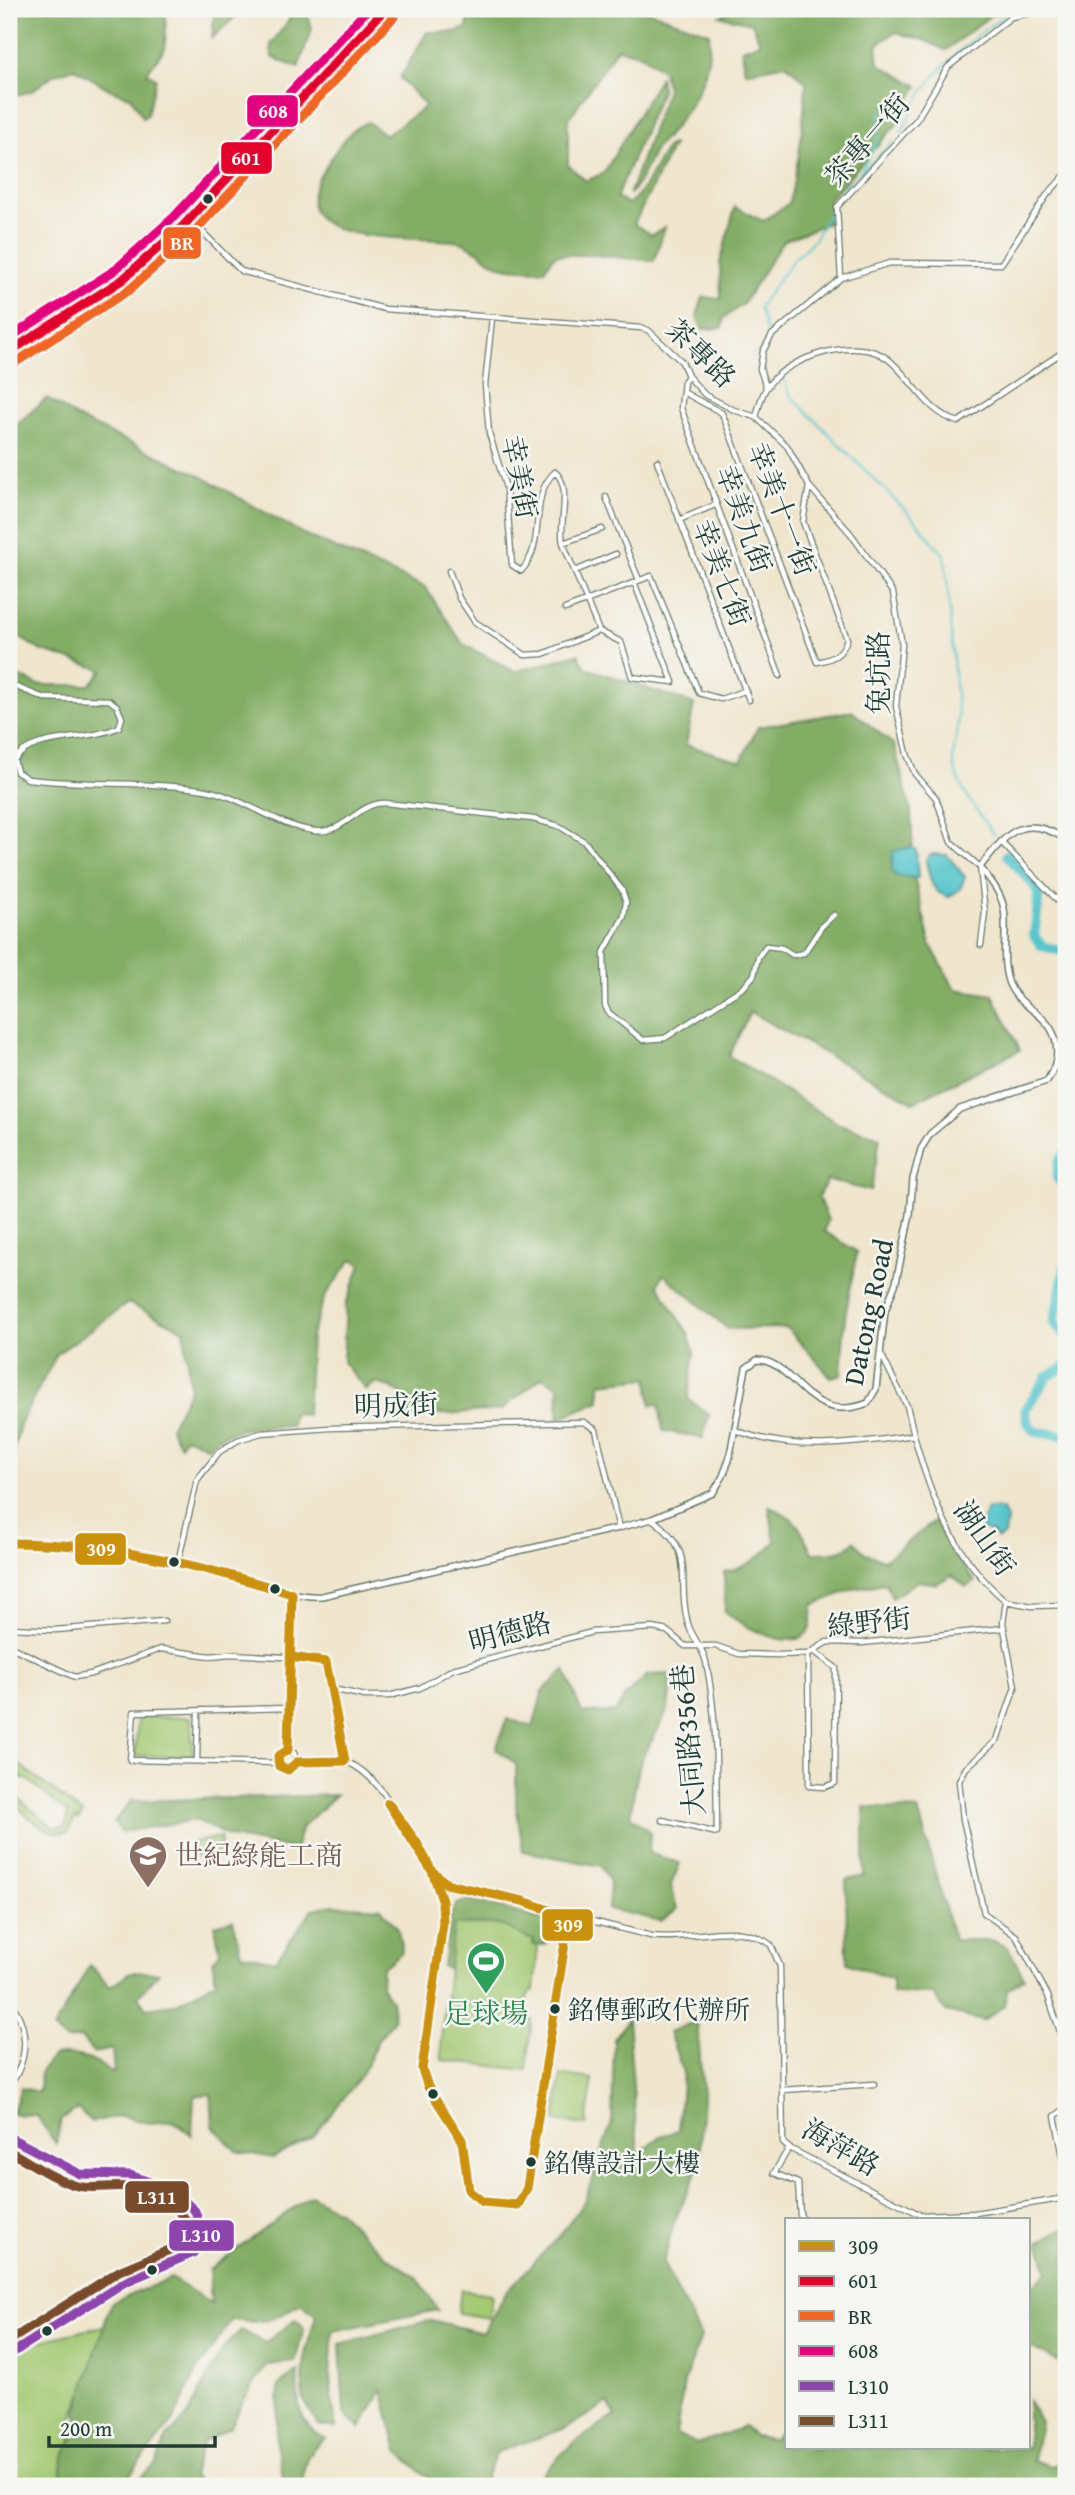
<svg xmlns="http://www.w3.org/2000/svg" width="1075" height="2495" font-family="'Gentium Book Plus','Noto Serif TC',serif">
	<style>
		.green { fill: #a4c973; stroke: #628354; stroke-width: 2; fill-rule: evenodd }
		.forest { fill: #83ad65; stroke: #51754c; stroke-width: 2 }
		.water { fill: #59c6cd; stroke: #3c8280; stroke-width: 2 }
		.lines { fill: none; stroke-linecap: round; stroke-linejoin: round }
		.stream { stroke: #59c6cd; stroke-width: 2 }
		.river { stroke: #59c6cd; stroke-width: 10 }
		.minor-casing { stroke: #68786a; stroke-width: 7 }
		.tertiary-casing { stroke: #68786a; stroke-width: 8 }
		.primary-casing { stroke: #68786a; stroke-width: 10 }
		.minor { stroke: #fff; stroke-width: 4.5 }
		.tertiary { stroke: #fff; stroke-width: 5 }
		.primary { stroke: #e9c769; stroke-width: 7 }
		.bus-1-casing { stroke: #f6f6f2; stroke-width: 14 }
		.bus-2-casing { stroke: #f6f6f2; stroke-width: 14 }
		.bus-3-casing { stroke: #f6f6f2; stroke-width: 14 }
		.bus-4-casing { stroke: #f6f6f2; stroke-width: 14 }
		.bus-5-casing { stroke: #f6f6f2; stroke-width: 14 }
		.bus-6-casing { stroke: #f6f6f2; stroke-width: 14 }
		.bus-1 { stroke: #cc910a; stroke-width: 9 }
		.bus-2 { stroke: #e4002b; stroke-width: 9 }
		.bus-3 { stroke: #f26522; stroke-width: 9 }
		.bus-4 { stroke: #e5007d; stroke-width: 9 }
		.bus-5 { stroke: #8e44ad; stroke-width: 9 }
		.bus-6 { stroke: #7a4b2a; stroke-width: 9 }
		.bus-dot { fill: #1f3d34; stroke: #f6f6f2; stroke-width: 2.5 }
		.labels { text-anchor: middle; stroke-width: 5; stroke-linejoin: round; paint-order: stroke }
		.bus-label { font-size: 26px; fill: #1f3d34; stroke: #f6f6f2; text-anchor: start }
		.street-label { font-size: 28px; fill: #1f3d34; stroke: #f6f6f2 }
		.education-label { font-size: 28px; fill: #785e54; stroke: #f6f6f2; text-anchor: start }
		.leisure-label { font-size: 28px; fill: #27864d; stroke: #f6f6f2 }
		.line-badge { stroke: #f6f6f2; stroke-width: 2.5 }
		.badge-label { font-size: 19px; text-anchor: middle; font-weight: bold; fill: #fff }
	</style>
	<rect width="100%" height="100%" fill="#f6f6f2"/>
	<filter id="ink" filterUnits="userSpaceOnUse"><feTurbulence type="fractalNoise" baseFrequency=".0143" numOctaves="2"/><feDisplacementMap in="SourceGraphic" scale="14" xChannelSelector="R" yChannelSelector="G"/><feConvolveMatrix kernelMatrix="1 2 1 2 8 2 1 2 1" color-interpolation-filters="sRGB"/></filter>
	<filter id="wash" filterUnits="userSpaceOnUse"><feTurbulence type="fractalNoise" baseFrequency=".00686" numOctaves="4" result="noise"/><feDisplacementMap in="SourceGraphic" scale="28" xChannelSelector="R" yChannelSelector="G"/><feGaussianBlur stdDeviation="1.57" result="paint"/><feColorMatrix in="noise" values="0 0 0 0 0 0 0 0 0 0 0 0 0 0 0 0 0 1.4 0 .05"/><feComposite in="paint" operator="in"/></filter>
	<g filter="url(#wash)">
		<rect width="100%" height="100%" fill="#f0e5cd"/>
		<path class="green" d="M138,1717H191L193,1756H135Z
			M11,1758L83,1814L78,1820L75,1818L69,1831C47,1840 25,1812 9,1799V1778L17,1773L9,1766ZM20,1777L28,1780L68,1813L66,1826L54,1828L15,1796L11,1786Z
			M220,1837L222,1852L196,1857L193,1842Z
			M454,1923C469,1927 483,1922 499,1925C513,1927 521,1938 534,1940L533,1945H538L534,1991L531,1990L524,2003L526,2019L532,2018L527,2070L442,2060L441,2038Z
			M561,2075L593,2079L586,2125L555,2121Z
			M461,2290L492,2294L489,2318L458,2313Z
			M115,2323L72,2417V2486H9V2358L29,2344Z"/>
		<path class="forest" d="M9,9H166L165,48L147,73L156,78L147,115L143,118L131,97L111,90L74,68L53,75L32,91L9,97Z
			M210,9H244L212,38L214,17Z
			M280,9H295L308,16L312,29L298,68L272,57L271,44L290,19L285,10Z
			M470,9H643L709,33C713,72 694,102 671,132C665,138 657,145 653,153C645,168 641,182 629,195L667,89L663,71L642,55L617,48L568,120V165L586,181L604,173L660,77L662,89L616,198L628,204C647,191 654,166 667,147L673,145L634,224L652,235L665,227L654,261L597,255H555L544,270C531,269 513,270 501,266C487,261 475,246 460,242C422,234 270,252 323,171C335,152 346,130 368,122L386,135L426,106L400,78L427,32H454L467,28Z
			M733,9H1022L991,15L946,50L924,40L895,32L877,45L879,64L918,86L897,124L830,198L828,223L783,241L743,304L724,318L722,328L702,329L697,315L703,297L721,299L720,263L735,207L763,221L789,203C799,163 804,123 806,82L786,64L745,72L742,49L760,43L752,23L720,16Z
			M47,398L79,419L199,475L305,535L425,587L463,644L515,672L578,654L586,668L694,704L686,745L741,761L758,727L852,711L894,745L911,810L914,877L931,946L955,989L993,995L1020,1050L913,1102L750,1012L729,1056L839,1124L880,1137L871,1191L827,1180L818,1197L828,1220L824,1231L857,1252L845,1317L841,1375L831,1377L787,1328L728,1329L663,1274L658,1285L688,1333L694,1352L688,1399L709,1415L703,1438L663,1431L659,1404L651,1405L648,1378L600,1383V1401L558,1419L559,1387L542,1377L501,1410L404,1417L402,1395L391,1387L375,1383L366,1390L343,1362L346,1304L361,1265L352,1259L325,1296L311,1336L307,1415L293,1413L291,1426C266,1427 226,1425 209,1447L185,1437L180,1445L170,1428L190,1389L184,1330L128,1303L57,1354L21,1422L9,1467V672L38,685H90L103,670L40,650L9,631V431Z
			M769,1507C796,1516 801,1528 812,1553C828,1553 844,1554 854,1541L865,1553L884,1560L935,1521L956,1558L975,1581L966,1587L952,1575L936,1584L918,1581L892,1598L886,1583L853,1589L813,1605C812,1612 812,1622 810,1628C796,1657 741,1625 725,1612L724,1572C743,1570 762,1556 775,1542Z
			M565,1670L582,1713L616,1712L625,1696L648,1675L669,1674C674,1715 659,1723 643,1756C635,1774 634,1798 630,1816L650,1832L649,1853L680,1863L671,1885L677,1909L661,1921L608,1909L610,1882L601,1866L523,1851L516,1804V1764L496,1749L507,1719L533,1727L543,1691Z
			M336,1795L302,1827L295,1849L230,1837L196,1820L121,1832L114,1822L131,1801Z
			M864,1807L918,1810L954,1940H991L1008,1947L1024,1978L1007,1990L1004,2006L983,2021L946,2012L933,1994L892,1993V1979L847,1963L846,1880L864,1876Z
			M469,1900L556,1923L545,1945H533L534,1940C521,1938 512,1927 499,1925C483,1922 469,1927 454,1924L449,1968L443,1967L450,1916L457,1904Z
			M333,1905L381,1908L398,1929L402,1952L382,1968L381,1986L391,2000L394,2020L379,2038L361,2076L313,2137L273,2158L236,2151L213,2126L211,2094L194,2096L192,2135L173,2121L149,2123L121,2116L91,2122L78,2109L61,2119L56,2144L36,2115L12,2114L21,2088L39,2092L40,2073L53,2056C83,2052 90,2060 114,2073L112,2049L94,2053L81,2038L65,2040L53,2029L90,1965L110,1987L131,1972L159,1973L138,1996L146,2008L175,2004L216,1982L212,1960L220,1953L215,1925L233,1920L242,1954L275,1961L313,1909Z
			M628,2019L638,2154L661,2136L678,2131L683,2072L669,2032L697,2021L703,2094L699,2166L674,2222L663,2263L701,2337L684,2382L676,2434L697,2444L744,2427L754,2436L773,2439L786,2426V2448H1028V2401L1041,2422L1033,2460L1049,2466L1066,2463V2486H530L571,2445L615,2416L608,2403L566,2428L497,2452L481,2486H437L398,2451L382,2390L360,2429L344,2413L340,2344L431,2320L483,2333L506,2292L562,2233L585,2200L612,2122L614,2039Z
			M311,2195L340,2212L383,2254L418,2279L438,2310L333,2331L330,2378L336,2428L318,2425L302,2397L305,2354L316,2315L301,2303C272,2321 265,2325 231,2320L195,2374L174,2420L121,2486H61L63,2457L81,2425L76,2415L111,2303L171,2278L211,2303L209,2270Z
			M1064,2228L1066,2232L1065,2365L1028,2346V2291L1048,2271L1039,2242Z
			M296,2319L304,2328L295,2362L267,2365L242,2403L231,2427L203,2442L192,2475L204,2486H132L156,2464L167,2437L186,2418L224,2347L241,2330L265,2343Z
			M298,2371C296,2397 297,2426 325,2438C306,2452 303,2463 303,2486H285L276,2444L279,2385Z"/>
		<path class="water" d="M911,847L916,850L918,878L896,876L892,870L893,851Z
			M930,854L947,855L965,877L960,889L950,897C931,894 930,878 926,861Z
			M987,1509H1001L1007,1519L1005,1535L997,1539L992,1533L980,1528Z"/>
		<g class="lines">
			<path class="stream" d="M901,133C910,118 917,99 927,86C946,61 998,10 1029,9
				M862,172L893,142
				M767,333L759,307L793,260L813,241L847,183L858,176L877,143L881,110
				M783,377L790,395L914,519L945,556L958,719C958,729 953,751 953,757C955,787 978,811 994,835"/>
			<path class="river" d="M1007,855C1043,896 1041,880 1034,936L1042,946L1066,952
				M1066,1152L1059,1162L1057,1178L1066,1188
				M1066,1264L1054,1323L1066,1336
				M1066,1366L1047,1377L1025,1410C1030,1443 1044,1428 1066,1437"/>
		</g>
	</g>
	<g filter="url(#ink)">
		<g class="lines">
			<g class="minor-casing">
				<path id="minor" d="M195,200L190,219L241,271L385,309L641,328L648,330L682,362L688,376L705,395L734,410L756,417L787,446L809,486L851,534L893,593L902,645L896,706L907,754L915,774L936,798L951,842L980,867L985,912L981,945
					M841,278L837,207L917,119L948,67L1011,17L1035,12L1066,13
					M492,318L485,385L489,433L506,488L512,565L521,571C548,543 527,497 555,472C573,487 558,522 563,543L599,631
					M688,376L684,382L681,408L780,676
					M766,387L760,369L763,351L772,335L841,278L890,263L1001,264L1047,195L1066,174
					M683,392L722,413L817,662C833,659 842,655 847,639L803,522L809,486
					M756,417C759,407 761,395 767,387C787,357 857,335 888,359C913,379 926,412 958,422L1066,350
					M657,461L749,700
					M606,497L639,580
					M679,520L715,505
					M563,543L602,529
					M449,571L459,598L475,622L525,655L543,654L599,631
					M575,571L616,554
					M565,609L651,576L699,693L721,699L744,691
					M599,631L621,642L632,677L673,682L634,582
					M9,684L44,698L109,700L117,706L122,718L119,727C87,742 33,733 14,760L17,772L28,779C85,786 143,781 199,789C240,794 273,825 314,831C345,835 356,803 385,803L533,819L559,826L585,842L622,890L626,902L624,916L604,952L605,1005L608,1012L643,1040L665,1038L744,987L754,975L758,957L766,946L782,948L793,955L804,953L822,926L834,915
					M1001,842L1066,909
					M881,1354L907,1406L914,1435
					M735,1430C794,1453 853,1444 914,1435C930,1497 955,1559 1006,1601L1003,1623L1015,1687L997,1740L966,1768L959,1781L963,1819L984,1913L1016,1936L1048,1996L1066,2049
					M652,1519C699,1553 675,1576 688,1624C692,1637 703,1648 706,1662C718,1718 716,1777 717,1833L662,1820
					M178,1562L197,1480L219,1452L238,1440L261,1433L329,1428L584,1422L596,1430L619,1528
					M1006,1601L1032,1606L1066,1605
					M9,1628L55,1630L164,1621
					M9,1646L75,1677L91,1674L161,1649L210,1656L230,1654L321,1659L328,1666L345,1761
					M808,1654L809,1786L825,1787L835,1783L836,1668L815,1652
					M332,1689L365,1696H389L420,1688L453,1669L592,1632L653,1628L667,1631L685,1646H716L739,1654L777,1655L808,1654L827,1642L862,1643L1004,1628
					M288,1750L282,1752L277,1759L284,1770H291L297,1762C311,1762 334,1757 347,1762C394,1782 408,1852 447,1884L651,1936C692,1942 736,1918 771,1945L780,1966L783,2143L789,2148L921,2215L975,2213L1066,2198
					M288,1750L292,1594
					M288,1750L294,1753L297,1762
					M197,1761L198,1711
					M278,1763L130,1760L134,1712L289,1708
					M9,2001C30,2026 29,2060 9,2086
					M782,2090L874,2084
					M1066,2108L1055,2116L1066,2171
					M9,2137L80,2174L130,2175L174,2191L195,2211L202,2231L200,2246L193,2253L125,2282L9,2355
					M789,2148L774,2173L798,2183L800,2215L804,2220"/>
			</g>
			<g class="tertiary-casing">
				<path id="tertiary" d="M9,1543C84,1541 157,1554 230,1573C261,1581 290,1598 322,1596L619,1528L652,1519L713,1493L723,1476L729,1460L746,1368L757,1360C794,1359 806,1427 868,1403L876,1389L885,1311L896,1282L910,1215L913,1179L921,1149L930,1134L960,1109L1047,1081C1056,1066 1060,1052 1054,1035C1045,1012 1018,1006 1009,984C1000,960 1008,933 1004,909C1001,892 990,880 980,867C1008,832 1021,813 1066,839"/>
			</g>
			<g class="primary-casing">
				<path id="primary" d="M9,340L131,259L197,196L372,9
					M9,352L122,280L183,226L385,9"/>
			</g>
			<use href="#minor" class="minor"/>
			<use href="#tertiary" class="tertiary"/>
			<use href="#primary" class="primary"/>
			<g class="bus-1-casing">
				<path id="bus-1" d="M9,1543C107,1543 199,1564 292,1594
					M292,1594L288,1750L278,1756L279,1766L288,1770L297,1762L345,1761
					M291,1657L326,1662L345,1761
					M388,1803L417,1843L432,1871
					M388,1803L432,1871
					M432,1871L447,1884L523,1901L569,1917L527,2188L518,2205L483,2202L469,2191L462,2140L428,2087L422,2069L443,1923L442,1900Z"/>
			</g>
			<g class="bus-2-casing">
				<path id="bus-2" d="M9,352L122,280L183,226L385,9"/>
			</g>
			<g class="bus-3-casing">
				<path id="bus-3" d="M16,362L129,290L191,235L394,17"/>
			</g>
			<g class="bus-4-casing">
				<path id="bus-4" d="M9,338L115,270L174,217L368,9"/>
			</g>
			<g class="bus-5-casing">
				<path id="bus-5" d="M9,2137L80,2174L130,2175L174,2191L195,2211L202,2231L200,2246L193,2253L125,2282L9,2355"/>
			</g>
			<g class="bus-6-casing">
				<path id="bus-6" d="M9,2151C30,2162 54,2180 77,2186C93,2190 111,2185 127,2187C148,2190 203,2213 186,2243L119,2271L9,2341"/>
			</g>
			<use href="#bus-1" class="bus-1"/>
			<use href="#bus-2" class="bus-2"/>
			<use href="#bus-3" class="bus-3"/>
			<use href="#bus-4" class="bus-4"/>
			<use href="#bus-5" class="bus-5"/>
			<use href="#bus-6" class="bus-6"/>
		</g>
	</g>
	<defs>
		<g id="school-pin" transform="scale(2.0125)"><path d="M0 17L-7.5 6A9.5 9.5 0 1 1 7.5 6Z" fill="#8d6e63" stroke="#f6f6f2"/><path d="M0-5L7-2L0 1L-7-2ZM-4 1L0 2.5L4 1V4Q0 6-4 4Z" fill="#fff"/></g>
		<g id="stadium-pin" transform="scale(2.0125)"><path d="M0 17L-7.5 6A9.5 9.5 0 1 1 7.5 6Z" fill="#2e9e5b" stroke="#f6f6f2"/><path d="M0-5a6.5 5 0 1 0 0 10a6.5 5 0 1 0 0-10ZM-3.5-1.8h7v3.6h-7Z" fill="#fff"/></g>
	</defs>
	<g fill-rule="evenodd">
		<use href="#school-pin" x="148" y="1855"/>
		<use href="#stadium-pin" x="486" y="1961"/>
	</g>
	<g class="bus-dot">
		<circle cx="208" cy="199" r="6"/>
		<circle cx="174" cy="1562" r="6"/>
		<circle cx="275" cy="1589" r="6"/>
		<circle cx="555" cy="2009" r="6"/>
		<circle cx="433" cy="2094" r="6"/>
		<circle cx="531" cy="2162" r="6"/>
		<circle cx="152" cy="2270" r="6"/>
		<circle cx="47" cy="2331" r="6"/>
	</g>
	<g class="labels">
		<g class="bus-label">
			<text x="568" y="2019">銘傳郵政代辦所</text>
			<text x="544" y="2172">銘傳設計大樓</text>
		</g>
		<g class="street-label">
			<text transform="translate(867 140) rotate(-49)" y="10">茶專一街</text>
			<text transform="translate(701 353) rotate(44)" y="10">茶專路</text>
			<text transform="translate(520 477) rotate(79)" y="10">幸美街</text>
			<text transform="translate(782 509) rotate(69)" y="10">幸美十一街</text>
			<text transform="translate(744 519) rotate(70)" y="10">幸美九街</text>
			<text transform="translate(722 573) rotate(69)" y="10">幸美七街</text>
			<text transform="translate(878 673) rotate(-90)" y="10">兔坑路</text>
			<text transform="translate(868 1312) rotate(-78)" y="10">Datong Road</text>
			<text transform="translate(396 1405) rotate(-2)" y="10">明成街</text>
			<text transform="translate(985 1538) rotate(55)" y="10">湖山街</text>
			<text transform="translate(869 1622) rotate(-6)" y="10">綠野街</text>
			<text transform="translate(510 1632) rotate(-15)" y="10">明德路</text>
			<text transform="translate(688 1740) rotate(-95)" y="10">大同路356巷</text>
			<text transform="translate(841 2147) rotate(30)" y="10">海萍路</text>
		</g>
		<g class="education-label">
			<text x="175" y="1865">世紀綠能工商</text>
		</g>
		<g class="leisure-label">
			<text x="486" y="2023">足球場</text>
		</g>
	</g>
	<g class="line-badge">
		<rect x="246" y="94" width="53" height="34" rx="7" fill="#e5007d"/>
		<rect x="220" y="141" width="53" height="34" rx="7" fill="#e4002b"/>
		<rect x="162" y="226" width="40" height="34" rx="7" fill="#f26522"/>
		<rect x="74" y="1532" width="53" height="34" rx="7" fill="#cc910a"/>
		<rect x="541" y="1908" width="53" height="34" rx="7" fill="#cc910a"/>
		<rect x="124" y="2180" width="66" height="34" rx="7" fill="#7a4b2a"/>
		<rect x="168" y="2219" width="67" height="33" rx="7" fill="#8e44ad"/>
	</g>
	<g class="badge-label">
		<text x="273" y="118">608</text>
		<text x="246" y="165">601</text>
		<text x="182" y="250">BR</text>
		<text x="101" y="1556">309</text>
		<text x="568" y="1932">309</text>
		<text x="157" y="2204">L311</text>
		<text x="201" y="2242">L310</text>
	</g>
	<rect width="1075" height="2495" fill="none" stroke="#f6f6f2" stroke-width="35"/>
	<rect x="785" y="2218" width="245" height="231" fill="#f6f6f2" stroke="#a0aca6" stroke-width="2"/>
	<rect x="799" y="2241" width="35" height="10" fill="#cc910a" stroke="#a0aca6" stroke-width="2"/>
	<text x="848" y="2254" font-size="21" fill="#1f3d34">309</text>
	<rect x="799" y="2276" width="35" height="10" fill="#e4002b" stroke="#a0aca6" stroke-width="2"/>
	<text x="848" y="2288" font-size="21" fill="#1f3d34">601</text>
	<rect x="799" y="2311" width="35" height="10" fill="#f26522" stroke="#a0aca6" stroke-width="2"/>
	<text x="848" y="2324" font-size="21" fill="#1f3d34">BR</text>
	<rect x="799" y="2346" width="35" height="10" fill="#e5007d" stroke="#a0aca6" stroke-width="2"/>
	<text x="848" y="2358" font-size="21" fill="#1f3d34">608</text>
	<rect x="799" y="2381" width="35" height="10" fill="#8e44ad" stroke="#a0aca6" stroke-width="2"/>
	<text x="848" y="2394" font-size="21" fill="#1f3d34">L310</text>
	<rect x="799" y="2416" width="35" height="10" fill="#7a4b2a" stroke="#a0aca6" stroke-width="2"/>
	<text x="848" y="2428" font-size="21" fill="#1f3d34">L311</text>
	<path d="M49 2436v10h166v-10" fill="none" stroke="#1f3d34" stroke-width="3.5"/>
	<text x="60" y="2436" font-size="21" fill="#1f3d34" stroke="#f6f6f2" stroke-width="5" paint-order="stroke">200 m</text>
</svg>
